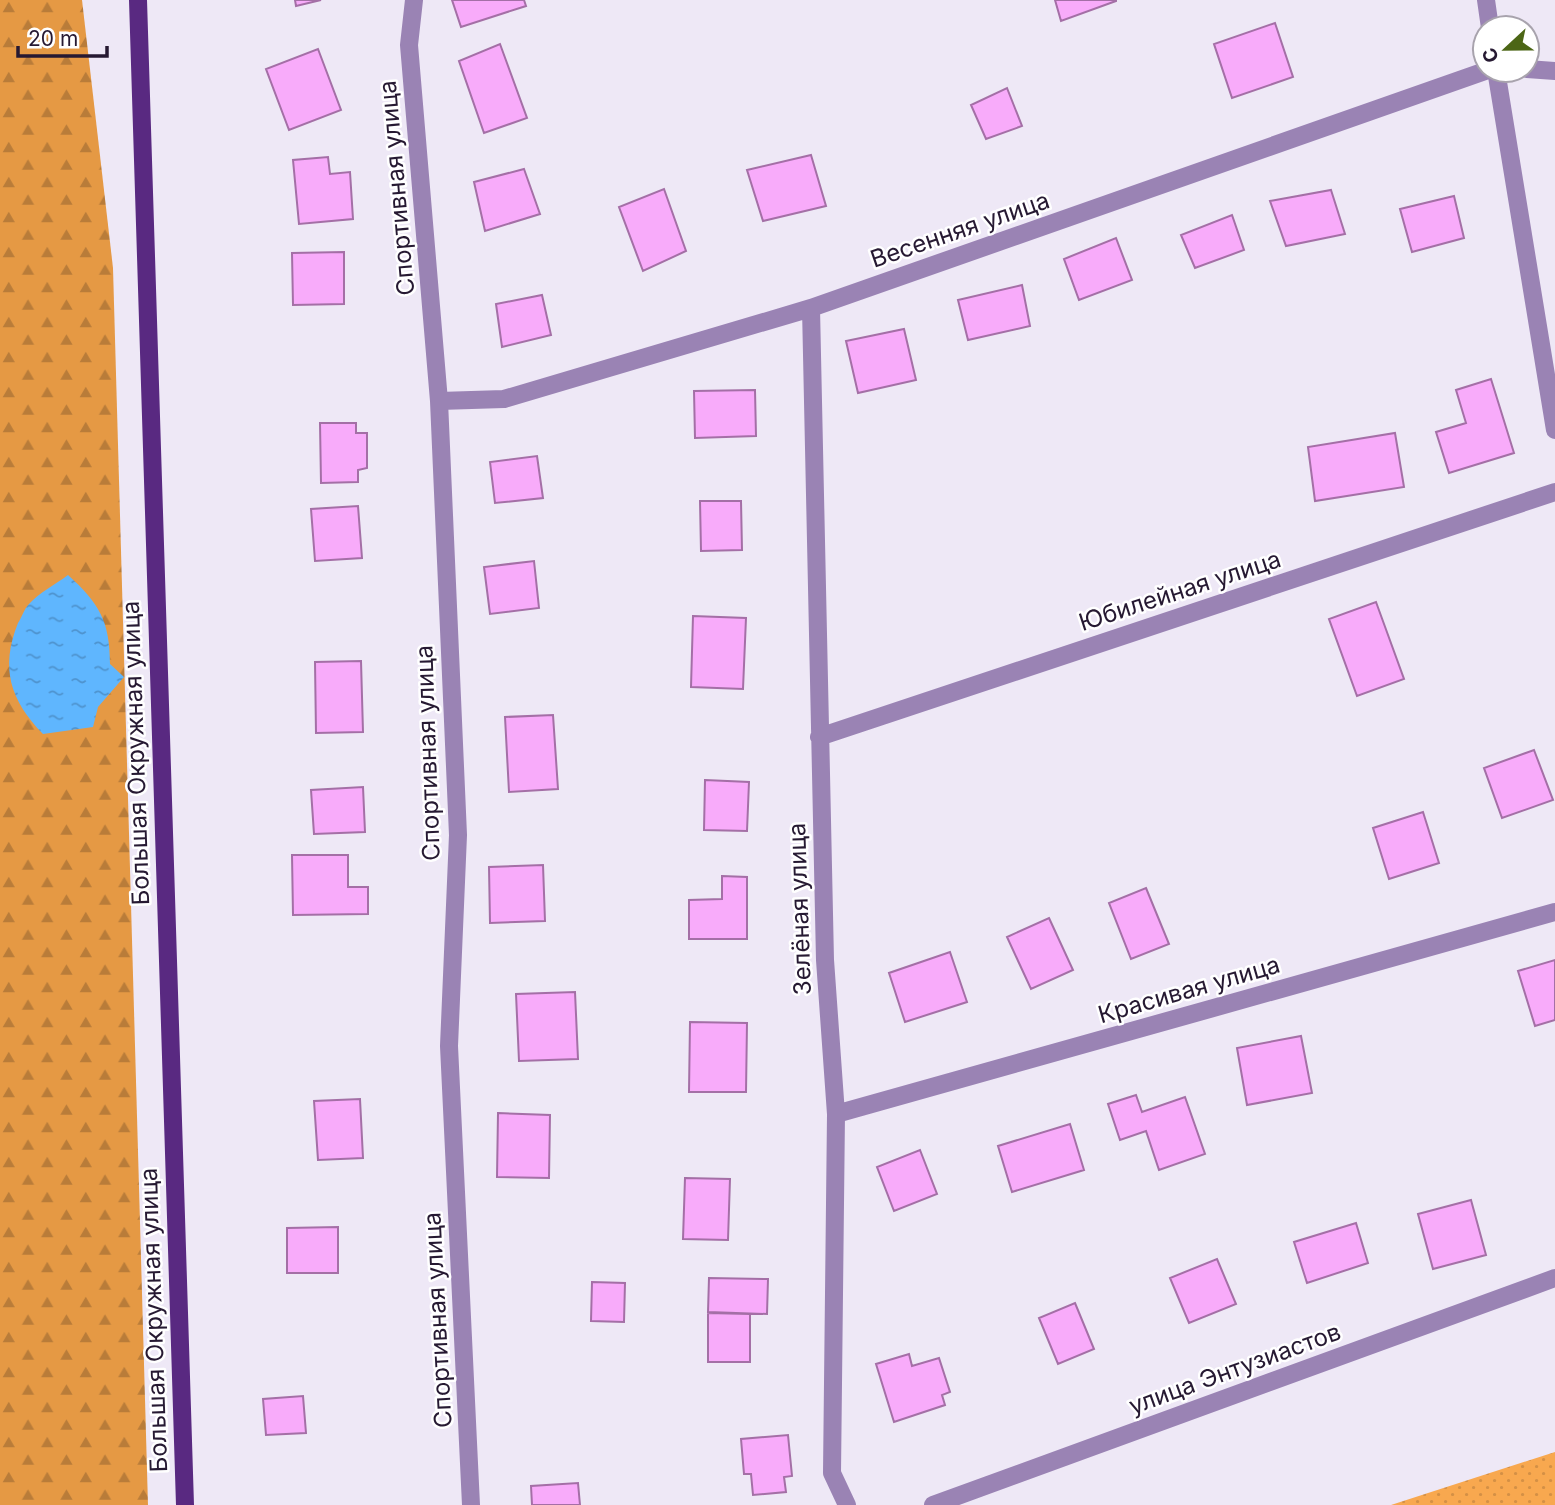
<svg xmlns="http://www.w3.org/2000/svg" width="1555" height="1505" font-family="Inter,sans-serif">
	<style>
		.grass { fill: url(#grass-dots) }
		.forest { fill: url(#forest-firs) }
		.water { fill: url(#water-ripples) }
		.building { fill: #f8abfa; stroke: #a46fa6; stroke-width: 2 }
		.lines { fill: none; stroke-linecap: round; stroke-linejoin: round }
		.street { stroke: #9a83b4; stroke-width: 18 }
		.primary { stroke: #592981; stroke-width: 18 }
		.labels { text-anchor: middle; stroke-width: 5; stroke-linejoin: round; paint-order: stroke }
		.street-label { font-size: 24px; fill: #261932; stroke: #fff }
	</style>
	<defs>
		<pattern id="grass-dots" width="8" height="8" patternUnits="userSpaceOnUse" patternTransform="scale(1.75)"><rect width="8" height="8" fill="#f8a84f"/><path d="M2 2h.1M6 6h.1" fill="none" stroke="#d49045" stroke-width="1.8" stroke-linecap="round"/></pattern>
		<pattern id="forest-firs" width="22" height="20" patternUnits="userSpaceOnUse" patternTransform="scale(1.75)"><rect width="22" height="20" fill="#e59944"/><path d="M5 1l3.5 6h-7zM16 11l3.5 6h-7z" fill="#b97c39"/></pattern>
		<pattern id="water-ripples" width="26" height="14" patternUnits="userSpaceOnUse" patternTransform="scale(1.75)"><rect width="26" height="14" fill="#5fb6fe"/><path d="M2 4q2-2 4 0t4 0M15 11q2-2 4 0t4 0" fill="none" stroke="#4e93ce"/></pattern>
	</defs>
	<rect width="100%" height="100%" fill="#eee8f6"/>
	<path class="grass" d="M1555,1452V1505H1391Z"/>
	<path class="forest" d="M0,0H82L113,268L148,1505H0Z"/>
	<path class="water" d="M68,575C99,603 110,621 110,664L124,677L98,707L93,727L43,734C10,700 0,668 18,623C22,617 24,609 29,604C39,593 56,584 68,575Z"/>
	<path class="building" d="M295,0H321L296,6Z
		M452,0H524L526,6L461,27Z
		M1055,0H1116V1L1061,21Z
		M1275,23L1293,77L1232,98L1214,44Z
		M500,44L527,118L484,133L459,61Z
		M318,49L341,110L289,130L266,69Z
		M1007,88L1022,126L986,139L971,105Z
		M811,155L826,206L763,221L747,170Z
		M328,157L330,174L350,172L353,219L299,224L293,160Z
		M524,169L540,214L485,231L474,182Z
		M664,189L686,251L643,271L619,207Z
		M1331,190L1345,234L1286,246L1270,201Z
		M1454,196L1464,238L1412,252L1400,209Z
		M1232,215L1244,250L1195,268L1181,235Z
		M1116,238L1132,280L1079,300L1064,259Z
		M344,252V304L293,305L292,253Z
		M1022,285L1030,326L968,340L958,300Z
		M542,295L551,335L502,347L496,304Z
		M904,329L916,380L858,393L846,341Z
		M1491,379L1514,453L1449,473L1436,432L1466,423L1456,390Z
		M755,390L756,436L695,438L694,391Z
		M320,423H356V433H367V468L358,470V482L321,483Z
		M1395,433L1404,487L1315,501L1308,447Z
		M537,456L543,498L495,503L490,462Z
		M700,501H741L742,550L701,551Z
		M358,506L362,558L315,561L311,509Z
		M534,561L539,608L490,614L484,567Z
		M1376,602L1404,679L1357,696L1329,619Z
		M693,616L746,618L743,689L691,687Z
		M361,661L363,732L316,733L315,662Z
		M553,715L558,789L509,792L505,717Z
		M1534,750L1553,800L1502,818L1484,768Z
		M705,780L749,782L747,831L704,830Z
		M363,787L365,832L314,834L311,790Z
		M1423,812L1439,863L1389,879L1373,828Z
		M292,855H348V887H368V914L293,915Z
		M543,865L545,921L490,923L489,867Z
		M722,876L747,877V939H689V900L722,899Z
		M1146,888L1169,944L1131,959L1109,903Z
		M1049,918L1073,970L1031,989L1007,937Z
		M950,952L967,1002L905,1022L889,973Z
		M1555,960V1020L1535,1026L1518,971Z
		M575,992L578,1059L519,1061L516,994Z
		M690,1022L747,1023L746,1092H689Z
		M1301,1036L1312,1093L1247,1105L1237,1048Z
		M1136,1095L1142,1112L1185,1097L1205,1154L1159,1170L1146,1131L1120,1140L1108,1104Z
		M360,1099L363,1158L318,1160L314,1101Z
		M498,1113L550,1115L549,1178L497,1177Z
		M1070,1124L1084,1170L1012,1192L998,1146Z
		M920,1150L937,1194L894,1211L877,1167Z
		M685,1178L730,1179L728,1240L683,1239Z
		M1471,1200L1486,1255L1433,1269L1418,1214Z
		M1356,1223L1368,1263L1307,1283L1294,1242Z
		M338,1227V1273H287V1228Z
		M1217,1259L1236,1304L1189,1323L1170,1278Z
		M709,1278L768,1279L767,1314L708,1312Z
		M592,1282L625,1283L624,1322L591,1321Z
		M1075,1303L1094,1349L1058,1364L1039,1318Z
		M708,1313L750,1314V1362H708Z
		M909,1354L912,1366L939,1358L950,1392L942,1395L945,1405L894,1422L876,1364Z
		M303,1396L306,1433L266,1435L263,1399Z
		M788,1435L792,1476L784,1477L786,1492L753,1495L751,1474H744L741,1439Z
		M578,1483L580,1505H532L531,1486Z"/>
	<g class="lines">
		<path class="street" d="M414,0L409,45L439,401L458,835L449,1046L471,1505
			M1486,0L1490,28
			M1527,69L1555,71
			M1496,70L1555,430
			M811,308L825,960L836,1114L832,1473L847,1505
			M439,401L504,399L811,308L1488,70
			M819,737L1555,492
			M836,1114L1555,912
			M933,1505L1555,1278"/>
		<path class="primary" d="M138,0L185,1505"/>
	</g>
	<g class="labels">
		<g class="street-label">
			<text transform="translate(397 188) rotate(-95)" y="8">Спортивная улица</text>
			<text transform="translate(960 230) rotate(-19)" y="8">Весенняя улица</text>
			<text transform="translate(1180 591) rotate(-18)" y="8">Юбилейная улица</text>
			<text transform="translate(136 753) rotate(-92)" y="8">Большая Окружная улица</text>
			<text transform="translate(428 753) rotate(-92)" y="8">Спортивная улица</text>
			<text transform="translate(800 909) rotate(-92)" y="8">Зелёная улица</text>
			<text transform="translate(1189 990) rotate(-16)" y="8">Красивая улица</text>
			<text transform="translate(154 1320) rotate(-92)" y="8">Большая Окружная улица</text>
			<text transform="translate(438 1320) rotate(-93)" y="8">Спортивная улица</text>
			<text transform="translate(1235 1369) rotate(-20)" y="8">улица Энтузиастов</text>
		</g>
	</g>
	<g transform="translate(1506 49) rotate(248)"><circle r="33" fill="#ffffff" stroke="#a8a3ad" stroke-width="2"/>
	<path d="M0-5L12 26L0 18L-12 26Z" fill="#4c6616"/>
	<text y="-10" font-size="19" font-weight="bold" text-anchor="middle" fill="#261932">С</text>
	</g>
	<path d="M18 46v10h89v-10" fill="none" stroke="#261932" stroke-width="3.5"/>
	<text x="28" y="46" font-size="21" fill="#261932" stroke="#ffffff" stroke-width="5" paint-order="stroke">20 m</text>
</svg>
